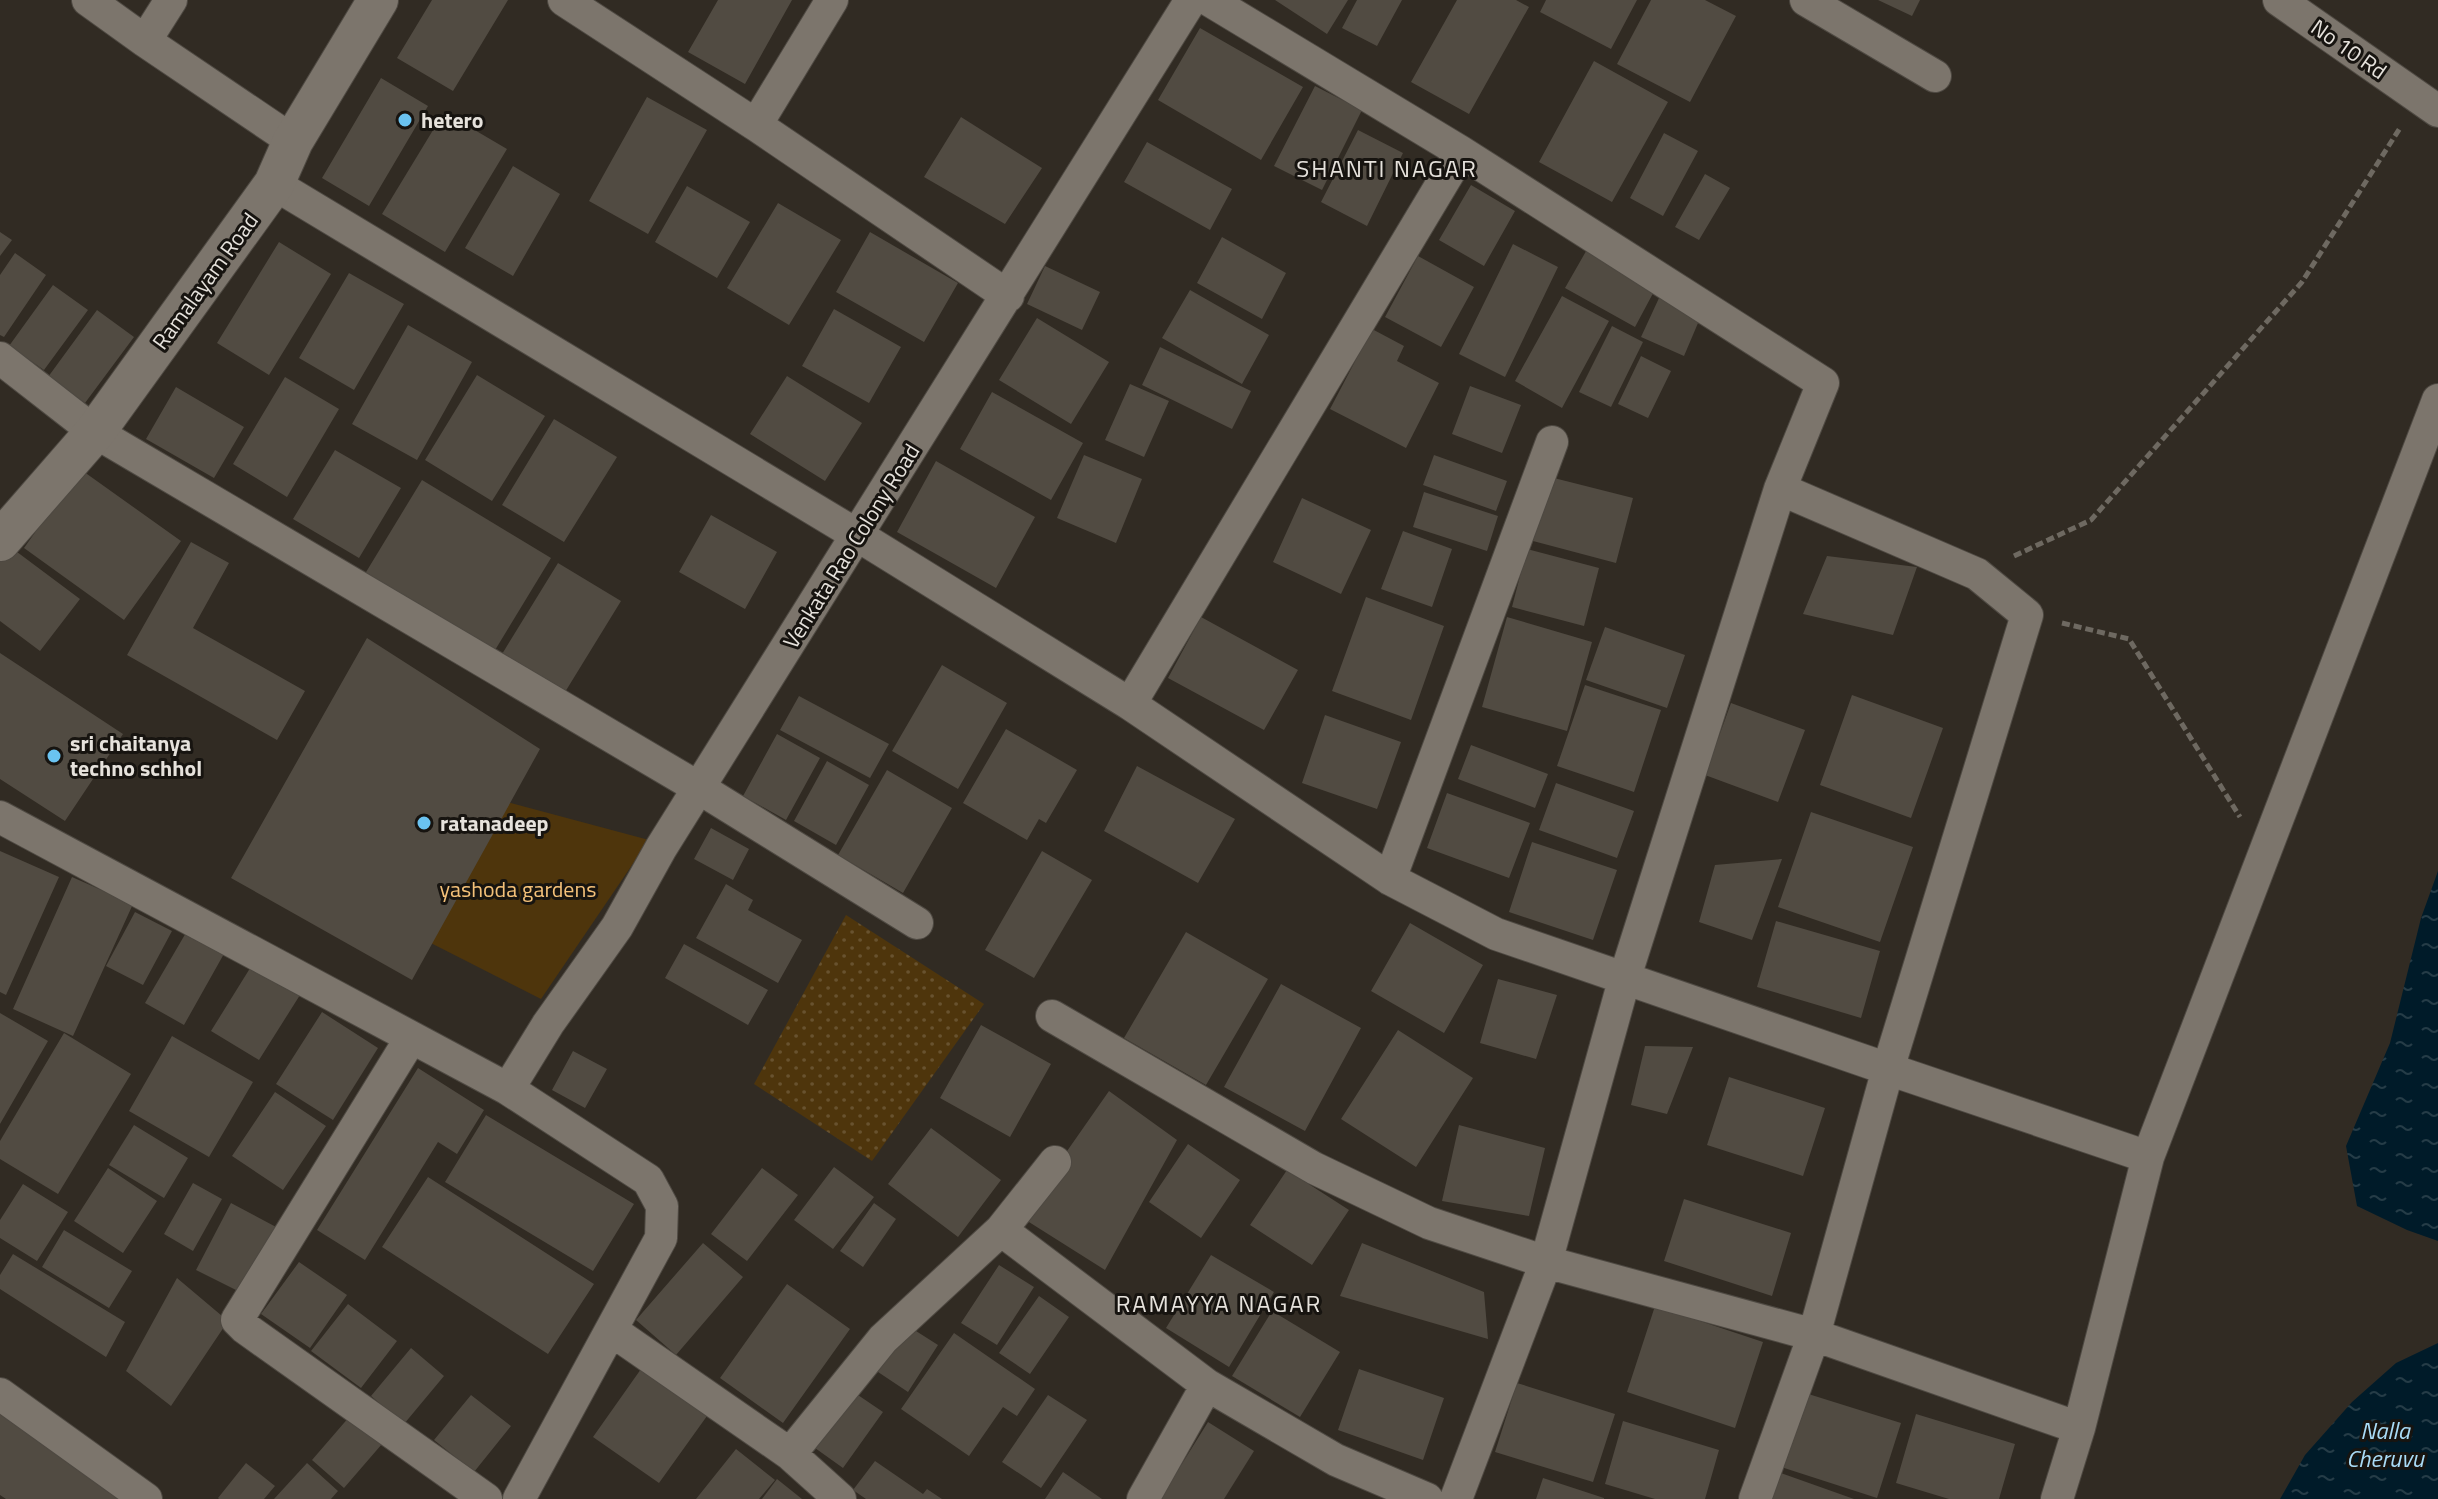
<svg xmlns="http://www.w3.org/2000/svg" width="2438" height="1499" font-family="'Titillium Web',sans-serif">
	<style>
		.grass { fill: url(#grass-dots) }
		.garden { fill: #4e350c }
		.water { fill: url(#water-ripples) }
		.building { fill: #514b42 }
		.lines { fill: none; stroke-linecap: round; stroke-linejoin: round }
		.minor-casing { stroke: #4e4942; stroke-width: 34 }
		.tertiary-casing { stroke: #4e4942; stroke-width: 42 }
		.path { stroke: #6e6961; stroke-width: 5; stroke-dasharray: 8 4; stroke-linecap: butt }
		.minor { stroke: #7c756c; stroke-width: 32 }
		.tertiary { stroke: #7c756c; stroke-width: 40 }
		.poi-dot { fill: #6ac3f1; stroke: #171410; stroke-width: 3 }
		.labels { text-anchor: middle; stroke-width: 6; stroke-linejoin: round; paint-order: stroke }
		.street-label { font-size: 22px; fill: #e6e2dc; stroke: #171410 }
		.poi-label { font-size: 22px; font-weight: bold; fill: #e6e2dc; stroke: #171410; text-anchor: start }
		.park-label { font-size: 22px; fill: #f4c179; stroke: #171410 }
		.neighbourhood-label { font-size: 24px; letter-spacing: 2px; fill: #e6e2dc; stroke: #171410 }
		.water-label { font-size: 24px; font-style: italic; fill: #a9dbf6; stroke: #171410 }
	</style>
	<defs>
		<pattern id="grass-dots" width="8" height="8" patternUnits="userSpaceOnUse" patternTransform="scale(2)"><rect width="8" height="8" fill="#4e350c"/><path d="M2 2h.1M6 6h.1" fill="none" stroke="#68522f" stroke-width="1.8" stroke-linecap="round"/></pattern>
		<pattern id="water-ripples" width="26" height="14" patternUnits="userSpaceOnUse" patternTransform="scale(2)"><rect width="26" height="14" fill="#001b29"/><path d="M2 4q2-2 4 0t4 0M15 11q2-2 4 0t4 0" fill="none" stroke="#253c47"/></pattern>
	</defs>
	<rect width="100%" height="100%" fill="#312b23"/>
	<path class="grass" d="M846,915L984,1004L872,1161L754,1084Z"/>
	<path class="garden" d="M462,790L649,840L541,999L419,937Z"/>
	<path class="water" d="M2438,871V1241L2407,1230L2357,1206L2346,1146L2390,1043L2421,918Z
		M2438,1343V1499H2280L2305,1455L2352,1402L2396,1363Z"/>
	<path class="building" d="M432,0H508L453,91L397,58Z
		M718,0H792L745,84L688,52Z
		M1275,0H1348L1327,34Z
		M1357,0H1402L1377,46L1342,28Z
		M1457,0H1516L1529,7L1469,114L1411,82Z
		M1546,0H1637L1611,49L1540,12Z
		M1651,0H1705L1736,16L1690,102L1617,64Z
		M1878,0H1920L1912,16Z
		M1200,28L1303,87L1261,160L1158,100Z
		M1594,61L1668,102L1612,202L1539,162Z
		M381,78L428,106L369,206L322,178Z
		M1315,86L1362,110L1322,190L1274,166Z
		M647,97L707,130L648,234L589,201Z
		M444,112L507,149L445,252L382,214Z
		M961,117L1042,168L1005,224L924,177Z
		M1358,130L1403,153L1367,226L1321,202Z
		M1664,133L1698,151L1663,216L1630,198Z
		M1147,142L1232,189L1210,230L1124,182Z
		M513,166L560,194L513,276L465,248Z
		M1705,174L1730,188L1699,240L1675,227Z
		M1471,185L1515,211L1484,266L1439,240Z
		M687,186L750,222L717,278L655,242Z
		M778,203L841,240L789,325L727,288Z
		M0,232L12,240L0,256Z
		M870,232L958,283L924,342L836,292Z
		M1222,237L1286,273L1262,319L1197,283Z
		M279,242L331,274L269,375L217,343Z
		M1513,244L1558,267L1505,377L1459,354Z
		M1589,246L1658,284L1635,327L1565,288Z
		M15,253L46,275L4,337L0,335V275Z
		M1418,256L1474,287L1441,347L1385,317Z
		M1045,266L1100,292L1082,330L1027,304Z
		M349,273L404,304L354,390L299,358Z
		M53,285L88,310L44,370L9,346Z
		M1190,290L1269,335L1242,384L1162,338Z
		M1562,296L1609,321L1562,408L1515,381Z
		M1659,298L1701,316L1684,356L1641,337Z
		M834,309L901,347L869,403L802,366Z
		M97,310L134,337L85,403L48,377Z
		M1037,318L1109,362L1071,424L999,380Z
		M408,325L472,362L417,460L352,424Z
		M1612,326L1643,342L1611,407L1579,392Z
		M1372,329L1404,346L1397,361L1439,383L1406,448L1330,409Z
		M1160,347L1251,391L1232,429L1142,385Z
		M1641,356L1671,371L1648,418L1618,404Z
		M477,375L545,416L492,501L425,460Z
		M787,376L862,423L825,481L750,434Z
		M285,377L339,409L287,497L233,464Z
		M1130,384L1169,401L1144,457L1105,440Z
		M1470,386L1521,405L1502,453L1452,434Z
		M176,387L244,427L214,478L146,439Z
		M992,392L1083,443L1051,500L960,449Z
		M554,419L617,457L564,542L502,505Z
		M335,450L401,488L359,558L293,519Z
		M1084,455L1142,479L1116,543L1057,518Z
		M1434,455L1507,481L1496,511L1423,485Z
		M936,461L1035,517L996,588L897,532Z
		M80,469L181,541L124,620L24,548Z
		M1550,477L1633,498L1616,563L1533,541Z
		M422,480L551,558L489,660L360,582Z
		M1424,492L1498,516L1487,551L1413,527Z
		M1302,498L1371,530L1341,594L1273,562Z
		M711,515L777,552L745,609L679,572Z
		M1403,531L1452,549L1432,607L1381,589Z
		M191,542L229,563L193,628L305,691L277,740L127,655Z
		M5,543L80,599L40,651L0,621V550Z
		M1527,549L1599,568L1584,626L1512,607Z
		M1827,556L1917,567L1893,635L1803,614Z
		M558,563L621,601L562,697L499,659Z
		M1366,597L1444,626L1411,720L1332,691Z
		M1201,617L1298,670L1264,730L1168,678Z
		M1507,617L1592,642L1567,731L1482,707Z
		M1605,627L1685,655L1667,708L1586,680Z
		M367,638L540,749L412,980L231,878Z
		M0,653L123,734L65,821L0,779Z
		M942,665L1007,703L958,789L892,751Z
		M1585,685L1661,710L1634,792L1557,766Z
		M1852,695L1943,728L1911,818L1820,785Z
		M799,696L889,744L870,778L780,730Z
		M1731,703L1805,730L1778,802L1705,775Z
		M1325,715L1401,742L1377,809L1302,783Z
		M1006,729L1077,770L1046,823L1039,819L1027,840L963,803Z
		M777,734L820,758L786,820L743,796Z
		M1471,745L1548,774L1535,808L1458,779Z
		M827,761L869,785L836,845L794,821Z
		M1137,766L1235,819L1198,883L1104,831Z
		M887,770L952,808L903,893L838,855Z
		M1556,783L1634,811L1617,858L1539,830Z
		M1447,793L1530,823L1509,878L1427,848Z
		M1811,812L1913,847L1880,942L1778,907Z
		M711,828L749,849L733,880L694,859Z
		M1532,842L1617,870L1593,940L1509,912Z
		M0,851L59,877L6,995L0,992Z
		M1042,851L1092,880L1034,978L985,950Z
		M1782,859L1752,940L1699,922L1715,865Z
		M72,877L133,904L73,1036L13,1009Z
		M726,884L753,900L748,910L802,940L778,983L696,938Z
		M135,912L172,931L143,985L106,966Z
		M1776,921L1880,951L1861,1018L1757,987Z
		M1410,923L1483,965L1444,1033L1371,991Z
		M187,931L225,952L184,1025L145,1003Z
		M1186,932L1268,979L1206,1085L1124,1038Z
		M684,944L768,990L748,1025L665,978Z
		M252,965L300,995L259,1060L211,1031Z
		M1498,979L1557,995L1536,1059L1480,1043Z
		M1281,984L1361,1028L1305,1131L1224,1087Z
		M322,1012L378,1048L333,1120L276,1084Z
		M0,1013L48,1041L0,1124Z
		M981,1025L1051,1064L1010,1137L940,1098Z
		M1398,1030L1473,1078L1416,1167L1341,1119Z
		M64,1033L131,1074L58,1194L0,1159V1141Z
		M172,1036L253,1082L209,1157L129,1111Z
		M1645,1046L1693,1047L1667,1114L1631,1105Z
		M573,1051L607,1069L585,1108L552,1090Z
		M418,1068L484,1110L457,1154L438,1142L365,1260L317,1230Z
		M1729,1077L1825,1108L1803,1176L1707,1145Z
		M1109,1091L1177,1140L1105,1270L1021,1217Z
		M275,1092L326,1126L283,1190L232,1156Z
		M486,1115L634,1204L593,1271L445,1182Z
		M134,1125L188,1158L164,1198L109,1165Z
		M1459,1125L1545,1148L1529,1216L1442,1201Z
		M931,1128L1001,1180L958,1237L888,1184Z
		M1188,1144L1240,1180L1201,1238L1149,1202Z
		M834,1167L874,1197L833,1249L794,1220Z
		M108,1168L157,1201L123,1253L74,1221Z
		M762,1168L798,1195L747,1261L711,1234Z
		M1287,1170L1349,1210L1312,1265L1250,1225Z
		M428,1177L594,1284L548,1354L382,1247Z
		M193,1183L222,1199L193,1251L164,1234Z
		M23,1184L68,1212L37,1261L0,1238V1220Z
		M1684,1199L1791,1233L1772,1296L1664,1261Z
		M231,1203L278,1228L244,1294L196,1270Z
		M874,1203L896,1219L863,1267L840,1251Z
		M64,1230L132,1271L109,1308L42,1267Z
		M703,1243L743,1277L676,1355L636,1320Z
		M1362,1243L1484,1292L1488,1339L1340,1296Z
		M13,1254L125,1322L106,1357L0,1289V1275Z
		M1211,1255L1274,1292L1229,1367L1166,1328Z
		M299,1262L347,1295L310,1348L261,1314Z
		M999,1265L1034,1287L997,1345L961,1323Z
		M177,1278L228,1321L171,1406L126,1371Z
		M787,1284L850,1329L783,1423L720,1378Z
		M1039,1296L1069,1317L1030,1374L999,1353Z
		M348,1304L397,1341L361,1388L311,1351Z
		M1655,1306L1763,1342L1735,1428L1627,1392Z
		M1272,1311L1340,1352L1300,1417L1232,1376Z
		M905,1324L938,1345L908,1392L875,1370Z
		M954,1333L1035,1389L1017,1416L1003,1407L969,1456L901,1409Z
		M411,1348L444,1376L404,1424L371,1396Z
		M641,1369L707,1416L659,1483L593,1437Z
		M1359,1369L1444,1398L1423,1460L1338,1430Z
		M1517,1383L1615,1414L1593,1482L1495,1452Z
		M1802,1392L1901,1423L1877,1498L1778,1466Z
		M855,1393L883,1412L843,1468L815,1448Z
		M471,1395L511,1426L474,1472L434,1440Z
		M1048,1395L1087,1420L1041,1488L1002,1462Z
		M0,1412L130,1499H6L0,1495Z
		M1916,1414L2015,1444L1999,1499H1949L1896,1483Z
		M350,1416L382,1444L344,1488L312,1460Z
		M1623,1421L1719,1450L1705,1499H1655L1605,1484Z
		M1208,1422L1254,1451L1224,1499H1160Z
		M736,1449L775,1480L759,1499H696Z
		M875,1461L923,1494L927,1489L942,1499H866L853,1490Z
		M246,1463L275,1486L264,1499H219L218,1498Z
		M307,1463L338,1491L331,1499H274Z
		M1775,1471L1854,1499H1766Z
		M1063,1472L1102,1499H1045Z
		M1543,1478L1604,1498V1499H1536Z
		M777,1479L802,1499H762Z"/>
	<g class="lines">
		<g class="minor-casing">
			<path id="minor" d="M88,0L145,41L293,141
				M564,0L756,125
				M832,0L756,125L1008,296
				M1209,0L1461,152L1823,383L1780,489L1625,977L1546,1262L1456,1499
				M1806,0L1935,76
				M2279,0L2438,111
				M145,41L171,0
				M274,184L857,535L1130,704L1390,879L1496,934L1888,1069L1814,1335L1755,1499
				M0,358L95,432L699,788L917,923
				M1780,489L1977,574L2027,615L1888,1069L2148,1157L2079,1428L2057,1499
				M1130,704L1461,152
				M0,817L508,1089L648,1180L662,1206L661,1238L519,1499
				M1390,879L1552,442
				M1052,1016L1314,1168L1429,1223L1546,1262L1814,1335L2079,1428
				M411,1038L237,1320L245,1328L486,1499
				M508,1089L548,1024L617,927L661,848L1191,0
				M2148,1157L2438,400
				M1001,1230L1207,1385L1336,1460L1427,1499
				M611,1330L790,1454L883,1339L1001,1230L1055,1162
				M0,1394L146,1499
				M790,1454L840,1499
				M1143,1499L1207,1385"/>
		</g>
		<g class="tertiary-casing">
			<path id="tertiary" d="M0,541L95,432L274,184L293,141L378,0"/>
		</g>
		<path class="path" d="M2014,556L2091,520L2302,282L2400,128
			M2062,623L2129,639L2240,817"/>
		<use href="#minor" class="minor"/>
		<use href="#tertiary" class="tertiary"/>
	</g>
	<g class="poi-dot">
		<circle cx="405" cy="120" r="8"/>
		<circle cx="54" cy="756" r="8"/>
		<circle cx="424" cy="823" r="8"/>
	</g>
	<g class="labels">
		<g class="street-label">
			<text transform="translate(2349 49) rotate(35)" y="8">No 10 Rd</text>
			<text transform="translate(205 281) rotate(-54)" y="8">Ramalayam Road</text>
			<text transform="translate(851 546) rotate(-58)" y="8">Venkata Rao Colony Road</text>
		</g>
		<g class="poi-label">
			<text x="421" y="128">hetero</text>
			<text x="70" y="751">sri chaitanya<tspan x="70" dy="25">techno schhol</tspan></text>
			<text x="440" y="831">ratanadeep</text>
		</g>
		<g class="park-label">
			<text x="518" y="897">yashoda gardens</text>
		</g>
		<g class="neighbourhood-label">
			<text x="1387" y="177">SHANTI NAGAR</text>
			<text x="1219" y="1312">RAMAYYA NAGAR</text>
		</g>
		<g class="water-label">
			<text x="2385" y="1439">Nalla<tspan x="2385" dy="28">Cheruvu</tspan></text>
		</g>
	</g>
</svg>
